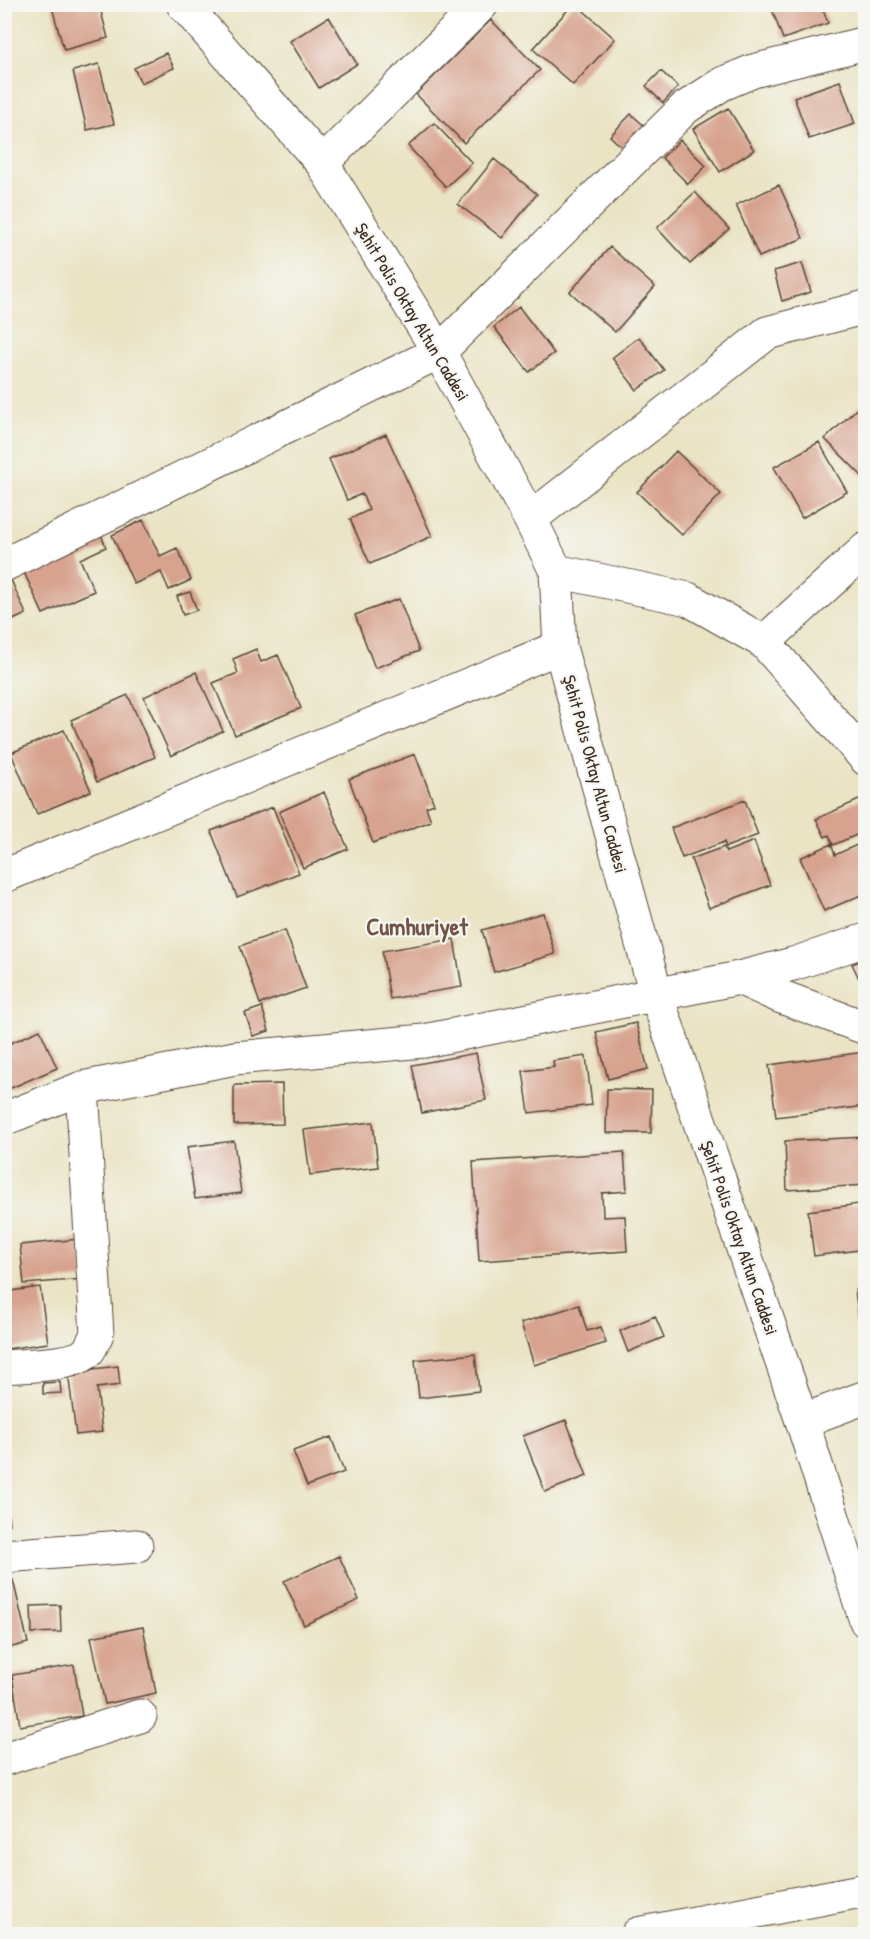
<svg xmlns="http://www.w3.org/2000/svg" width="870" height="1939" font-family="'Patrick Hand',sans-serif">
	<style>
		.building { fill: #d7a38e }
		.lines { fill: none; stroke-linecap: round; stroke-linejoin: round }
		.minor-casing { stroke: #554637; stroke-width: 35 }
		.minor { stroke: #fff; stroke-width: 33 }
		.labels { text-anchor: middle; stroke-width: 4.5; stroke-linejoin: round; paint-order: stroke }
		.street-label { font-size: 18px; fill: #3b2a1e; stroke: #f6f6f2 }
		.district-label { font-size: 24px; font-weight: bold; fill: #725445; stroke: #f6f6f2 }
	</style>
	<rect width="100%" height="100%" fill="#f6f6f2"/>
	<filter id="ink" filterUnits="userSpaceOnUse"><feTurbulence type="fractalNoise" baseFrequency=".0167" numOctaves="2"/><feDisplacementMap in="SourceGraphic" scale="12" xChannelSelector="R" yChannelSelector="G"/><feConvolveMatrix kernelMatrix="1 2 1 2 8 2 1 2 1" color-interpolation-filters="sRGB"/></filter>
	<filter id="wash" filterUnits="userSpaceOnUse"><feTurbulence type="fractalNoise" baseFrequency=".008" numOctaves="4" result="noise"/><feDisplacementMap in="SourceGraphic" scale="24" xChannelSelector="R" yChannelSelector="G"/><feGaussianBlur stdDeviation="1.35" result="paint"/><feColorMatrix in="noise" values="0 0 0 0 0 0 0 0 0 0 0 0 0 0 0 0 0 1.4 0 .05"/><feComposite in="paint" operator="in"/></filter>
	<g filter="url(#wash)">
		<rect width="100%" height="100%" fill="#eae4c5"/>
		<g id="blocks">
			<path class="building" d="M51,4H99L108,38L64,50Z
				M573,4H576L615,39L573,85L533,49Z
				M770,4H821L828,23L783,39Z
				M329,17L357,64L319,88L290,41Z
				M491,20L540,70L464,143L416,94Z
				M166,53L174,68L141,83L134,68Z
				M99,64L114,124L87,130L73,71Z
				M661,71L678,87L663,103L646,86Z
				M840,81L855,124L809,139L794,97Z
				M728,108L754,150L720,172L693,129Z
				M631,114L649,130L628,153L610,136Z
				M434,123L472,163L446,187L408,146Z
				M680,140L706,166L688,184L662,158Z
				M494,159L537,194L502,238L458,204Z
				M779,185L803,238L759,257L736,205Z
				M695,192L729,229L690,264L657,228Z
				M610,247L655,287L615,332L570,292Z
				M802,263L811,292L782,301L774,271Z
				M519,307L554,353L529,372L494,327Z
				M639,337L664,370L637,390L612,358Z
				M866,400V480L825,439Z
				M386,434L432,536L370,564L350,519L369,510L362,494L347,500L329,459Z
				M819,442L847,492L802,518L774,467Z
				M676,451L721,494L682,535L637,492Z
				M143,520L160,556L177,548L191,580L169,590L161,572L134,584L112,535Z
				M101,535L106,547L80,559L94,591L43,614L23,570Z
				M8,573L26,614L4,624V574Z
				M190,592L197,610L183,615L177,596Z
				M399,599L419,651L375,668L355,615Z
				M256,649L261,662L278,655L301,708L235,735L213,683L238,673L233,659Z
				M196,672L223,731L171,756L144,697Z
				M128,695L155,757L97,782L71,720Z
				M64,730L91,791L37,814L11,753Z
				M415,754L434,804L426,807L431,821L373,843L349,779Z
				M324,792L348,849L303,868L279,812Z
				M861,799L866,810V831L833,845L829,835L825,837L816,819Z
				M745,800L758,835L726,847L724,842L682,858L671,828Z
				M273,807L299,873L237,897L211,831Z
				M754,841L770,885L709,908L691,859L724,847L726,852Z
				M861,843L866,854V893L824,911L800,858L831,844L835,855Z
				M543,913L555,954L494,972L482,930Z
				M285,930L306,988L260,1004L240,946Z
				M454,939L462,987L390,999L382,951Z
				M866,958V993L852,964Z
				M262,1007L269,1031L253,1036L245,1013Z
				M636,1023L648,1069L608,1079L596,1032Z
				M40,1030L57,1068L4,1091V1046Z
				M864,1052L866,1106L776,1117L769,1065Z
				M476,1053L486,1100L422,1113L412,1065Z
				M586,1056L592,1105L529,1113L523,1071L554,1067L553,1061Z
				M282,1084L283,1124L234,1125V1085Z
				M607,1089L652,1090L651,1133H606Z
				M373,1122L378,1167L310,1175L304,1130Z
				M866,1137V1185L787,1190L785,1141Z
				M234,1141L241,1193L195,1199L187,1147Z
				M624,1152L627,1191L602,1193L603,1217L625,1216L627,1251L479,1261L473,1162Z
				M866,1203V1249L814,1256L808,1211Z
				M80,1239L84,1279L24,1284L20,1245Z
				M40,1287L48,1343L6,1349L4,1292Z
				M866,1288V1344L862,1345L855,1290Z
				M579,1305L587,1331L601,1327L606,1343L534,1365L521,1323Z
				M655,1316L664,1337L628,1352L620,1331Z
				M475,1354L479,1391L419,1398L415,1360Z
				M118,1366L120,1385L97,1388L102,1432L76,1435L68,1372Z
				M60,1382L61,1393L43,1394V1383Z
				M566,1420L587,1476L545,1492L523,1436Z
				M331,1437L344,1472L307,1486L293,1451Z
				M4,1492H6L9,1525L4,1526Z
				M339,1556L359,1600L304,1625L284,1581Z
				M13,1580L28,1643L4,1649V1582Z
				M60,1605L61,1632L32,1633L31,1606Z
				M143,1627L156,1693L105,1704L91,1637Z
				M74,1665L82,1716L20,1726L12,1675Z"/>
		</g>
	</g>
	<g filter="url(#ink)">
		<use href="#blocks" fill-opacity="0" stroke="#554637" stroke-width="1.5"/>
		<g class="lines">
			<g class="minor-casing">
				<path id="minor" d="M183,4L322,163L439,352L530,519L556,571L560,647L656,994L802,1421L866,1621
					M322,163L482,4
					M530,519L767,333L866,307
					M4,565L439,352L685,108L722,84L753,71L866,43
					M556,571L688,599L764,642L866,759
					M764,642L866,549
					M4,876L560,647
					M739,978L779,996L866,1028
					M4,1119L82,1088L235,1058L424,1041L739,978L793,964L866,940
					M4,1367C24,1365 76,1366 88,1351C92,1346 94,1339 97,1334L82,1088
					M802,1421L866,1397
					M4,1556L136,1546
					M4,1759L140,1716
					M638,1934L866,1890"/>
			</g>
			<use href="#minor" class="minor"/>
		</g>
	</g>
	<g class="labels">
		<g class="street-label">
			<text transform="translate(412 312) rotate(59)" y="6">Şehit Polis Oktay Altun Caddesi</text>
			<text transform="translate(595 774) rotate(75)" y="6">Şehit Polis Oktay Altun Caddesi</text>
			<text transform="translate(739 1238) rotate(71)" y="6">Şehit Polis Oktay Altun Caddesi</text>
		</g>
		<g class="district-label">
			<text x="417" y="935">Cumhuriyet</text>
		</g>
	</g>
	<rect width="870" height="1939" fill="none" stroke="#f6f6f2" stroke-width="24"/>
</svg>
